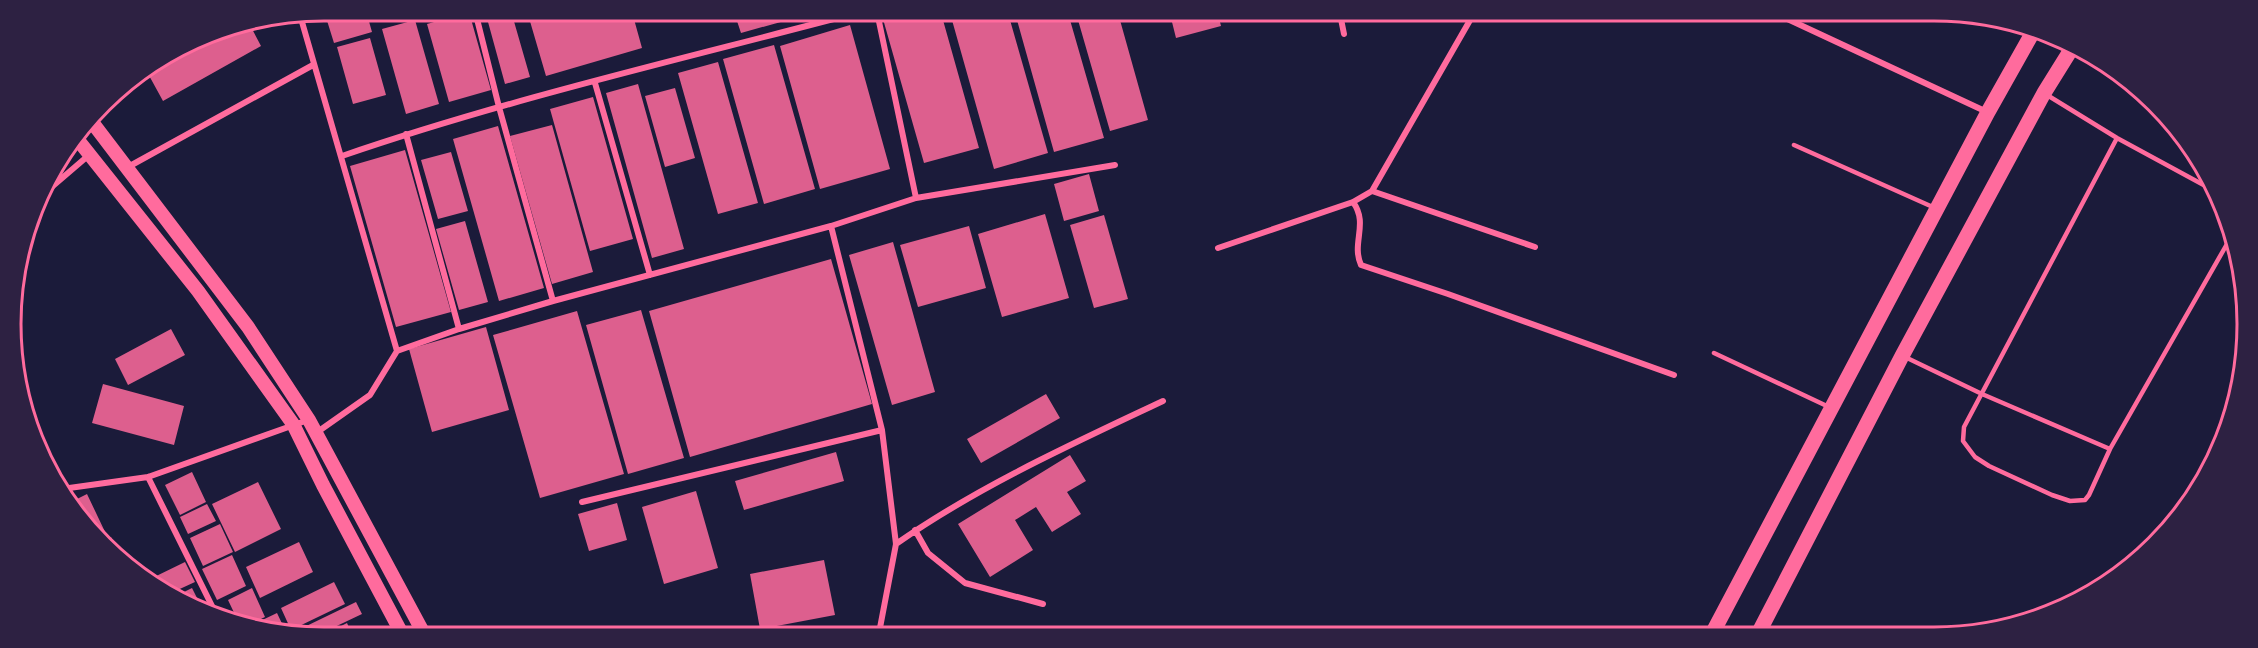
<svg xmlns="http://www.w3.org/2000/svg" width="2258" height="648" font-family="'Sofia Sans Condensed',sans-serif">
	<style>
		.building { fill: #dd5f8e }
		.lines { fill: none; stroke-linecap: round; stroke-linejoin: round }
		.service { stroke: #ff6b9d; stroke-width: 4.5 }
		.minor { stroke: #ff6b9d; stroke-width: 6 }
		.primary { stroke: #ff6b9d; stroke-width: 14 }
		.trunk { stroke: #ff6b9d; stroke-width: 15 }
		.rim { fill: none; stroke: #ff6b9d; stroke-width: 3 }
	</style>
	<rect width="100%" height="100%" fill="#1b1b3a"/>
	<path class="building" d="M324,11H366L372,32L334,43Z
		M485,11H511L530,77L505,84Z
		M527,11L632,12L642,48L546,76Z
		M469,12L491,90L449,102L427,24Z
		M734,12H813V13L741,33Z
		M903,13H941L979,148L924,163L883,19Z
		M950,13H1008L1048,153L994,169Z
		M1015,13H1068L1104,138L1054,152Z
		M1076,13H1118L1148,120L1110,131Z
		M1170,14H1218L1221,26L1176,38Z
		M415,20L439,104L406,114L382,29Z
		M250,25L261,46L163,101L146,70L204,34Z
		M850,25L890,169L820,189L780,46Z
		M370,38L386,95L353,104L337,47Z
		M774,45L815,189L764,204L723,59Z
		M718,62L758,203L718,214L678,73Z
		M638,84L684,249L652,258L606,93Z
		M675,88L695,158L665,167L645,96Z
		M593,97L633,239L590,251L550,109Z
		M552,125L593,272L552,284L510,136Z
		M498,126L544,288L499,301L453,139Z
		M405,150L451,312L396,327L350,166Z
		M451,152L468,211L438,219L421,160Z
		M1089,174L1099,211L1064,221L1054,184Z
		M1045,214L1069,298L1002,317L978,234Z
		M1104,215L1128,299L1094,308L1070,225Z
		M465,221L488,302L459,310L436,229Z
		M969,226L986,288L918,307L900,245Z
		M893,242L935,392L892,405L849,255Z
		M831,259L872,404L690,457L649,311Z
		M641,310L684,458L628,474L586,325Z
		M577,311L624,474L540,498L493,335Z
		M486,327L509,410L432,432L409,349Z
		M171,329L185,355L128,385L115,359Z
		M103,384L184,406L174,445L92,423Z
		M1046,394L1060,418L981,463L967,439Z
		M836,452L844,481L744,510L735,481Z
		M1070,455L1086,481L1067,492L1081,514L1052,532L1036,507L1015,520L1033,550L990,577L958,524Z
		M192,472L206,502L180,515L165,485Z
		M258,482L281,529L235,552L212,504Z
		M696,491L718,568L664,584L642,507Z
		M87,494L107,536L101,539L75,515L69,503Z
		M617,503L627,540L589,551L578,514Z
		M207,504L216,521L188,534L180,517Z
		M220,524L233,552L203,566L190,538Z
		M111,537L120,556V557L103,541Z
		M299,542L313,572L260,598L246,567Z
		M232,555L246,586L217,600L202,569Z
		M824,560L835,615L760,629L750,574Z
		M185,562L195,582L171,593L146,581Z
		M334,582L345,604L291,630L281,608Z
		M192,588L201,606L176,596Z
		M252,588L265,617L248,625L238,621L228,600Z
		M356,602L362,614L324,632H294Z
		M277,613L286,632H263L250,626Z
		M347,623L351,632H329Z"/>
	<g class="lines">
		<path class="service" d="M2047,95L2117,138L2211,189
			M2117,138L1964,427L1963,441L1975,457L1989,466L2052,495L2070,501L2085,500L2089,495L2110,449L2231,237
			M1794,145L1935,208
			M1714,353L1829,407
			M1905,357L1982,394L2110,449"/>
		<path class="minor" d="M475,11L499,107L553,301
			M877,12L916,198
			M1340,14L1344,34
			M300,15L397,351
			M1781,16L1987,112
			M595,83L650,275
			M406,134L459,329
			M342,156C511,98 687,58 860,12
			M128,167L313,65
			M1372,191L1535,247
			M40,197L89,155
			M1353,202C1369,224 1351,243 1361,265L1448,294L1674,375
			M831,226L882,430L896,544L879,633
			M1218,248L1353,202L1372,191L1473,15
			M316,433L370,395L397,351L459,329L553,301L831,226L916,198L1115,165
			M148,477L215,612
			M62,489L148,477L308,420
			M582,502L882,430
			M915,530L928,553L965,583L1043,604
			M896,544C979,486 1072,444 1163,401"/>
		<path class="primary" d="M92,122L248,327L309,420L423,632
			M78,140L198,291L293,424L323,485L401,632"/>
		<path class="trunk" d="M1712,634L1988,112L2033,32
			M1758,634L1902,356L2044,93L2072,48"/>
	</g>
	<path d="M0 0H2258V648H0ZM324 21H1934A303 303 0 0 1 2237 324V324A303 303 0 0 1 1934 627H324A303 303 0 0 1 21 324V324A303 303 0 0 1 324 21Z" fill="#2d2142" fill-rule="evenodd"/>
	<path class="rim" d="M324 21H1934A303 303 0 0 1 2237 324V324A303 303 0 0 1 1934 627H324A303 303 0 0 1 21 324V324A303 303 0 0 1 324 21Z"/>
</svg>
